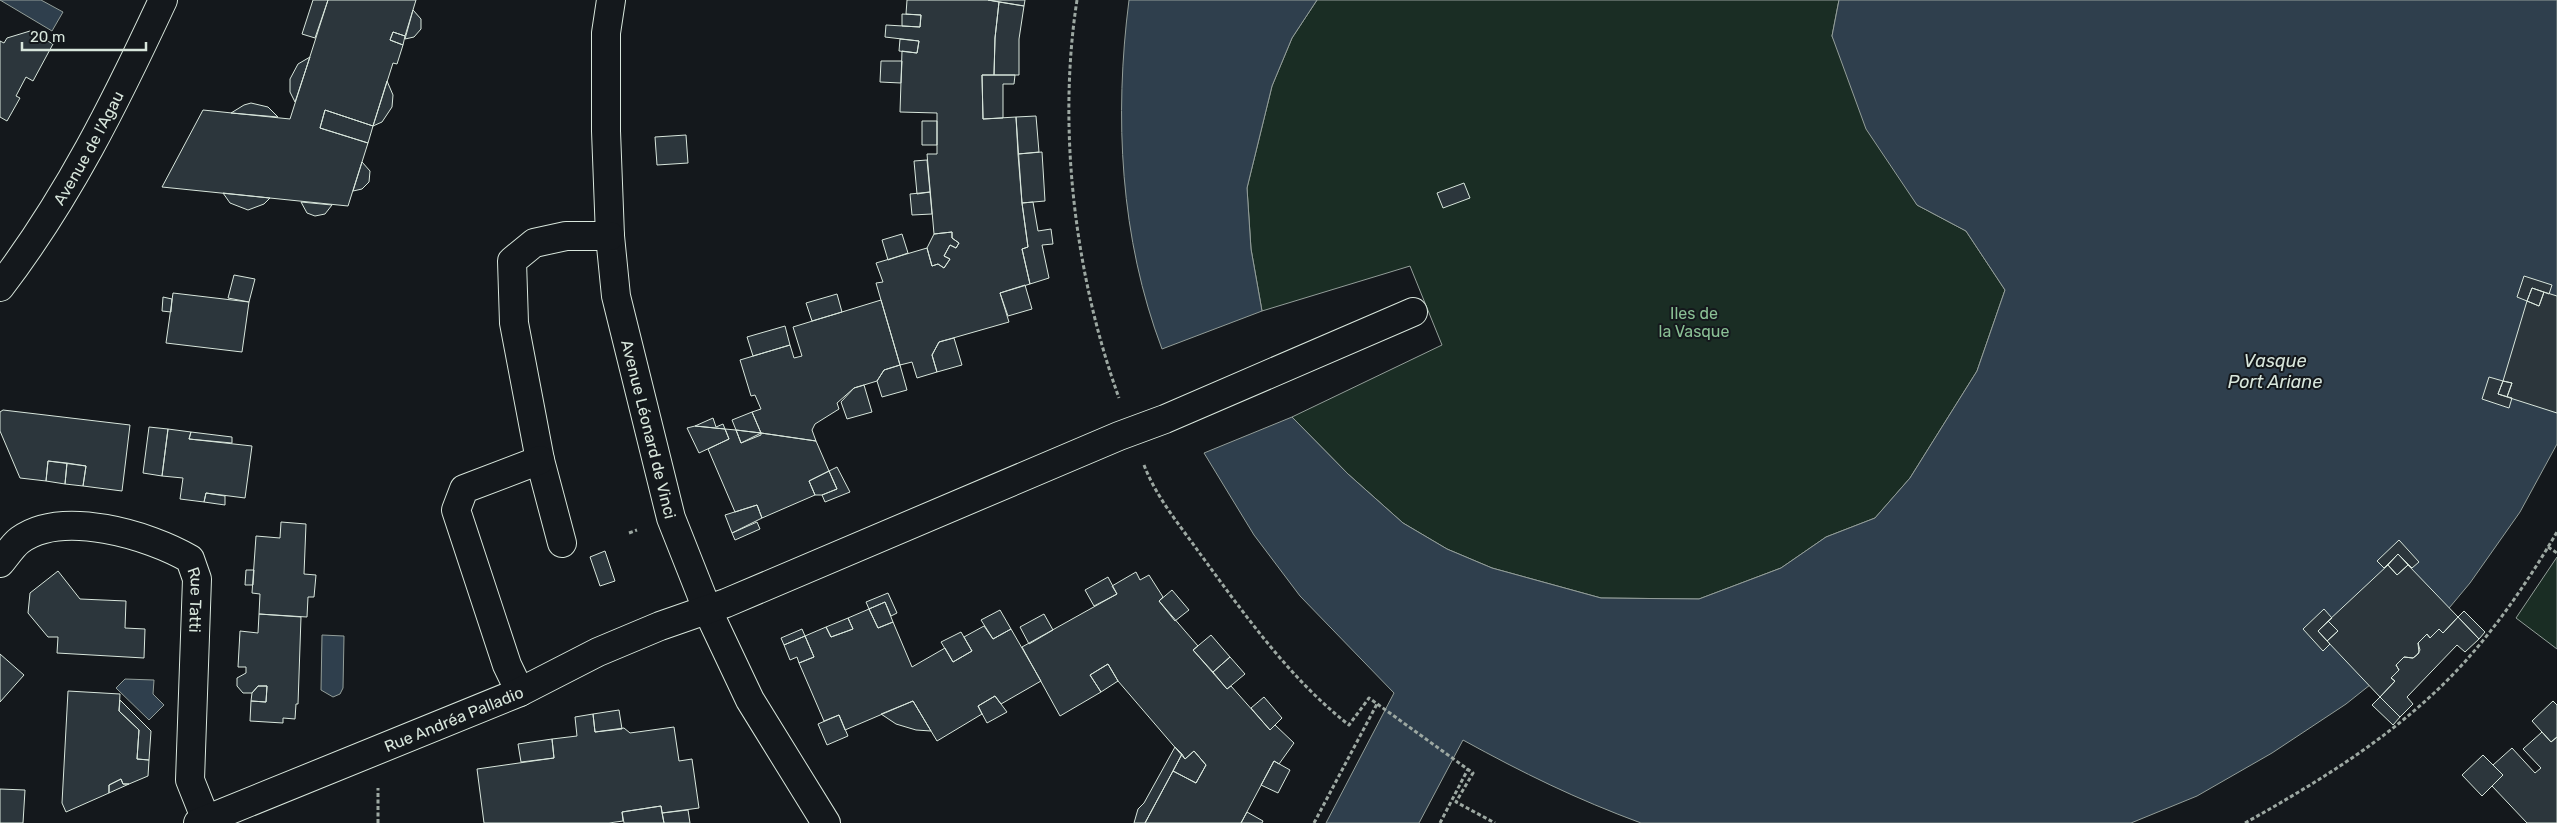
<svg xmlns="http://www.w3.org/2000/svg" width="2557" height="823" font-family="Rubik,sans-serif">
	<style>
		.green { fill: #1a2d24; stroke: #939e99 }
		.water { fill: #2f3f4d; stroke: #939e99 }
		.building { fill: #2c363c; stroke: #d8e6dc }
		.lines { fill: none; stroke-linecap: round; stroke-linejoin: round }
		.minor-casing { stroke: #d8e6dc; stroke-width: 30 }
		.path { stroke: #9da8a2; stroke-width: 3; stroke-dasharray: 4 2.5; stroke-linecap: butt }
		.minor { stroke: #14181c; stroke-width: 28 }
		.labels { text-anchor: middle; stroke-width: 4; stroke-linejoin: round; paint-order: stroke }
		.street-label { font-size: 16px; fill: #d8e6dc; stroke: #14181c }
		.park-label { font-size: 16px; fill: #8ac095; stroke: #14181c }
		.water-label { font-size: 18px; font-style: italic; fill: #d8e6dc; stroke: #14181c }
	</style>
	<rect width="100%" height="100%" fill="#14181c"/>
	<path class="green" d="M1317,0H1839L1832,36L1917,205L1966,231L2005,290L1977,371L1910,478L1875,518L1826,537L1781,568L1699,599L1601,598L1492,568L1447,549L1403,523L1348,474L1292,417L1442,345L1410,266L1262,311L1251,249L1247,188L1272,86L1292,38Z
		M2557,557V649L2516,618Z"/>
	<path class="water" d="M0,0H41L63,12L52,31Z
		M1129,0H1317L1292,38L1272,86L1247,188L1251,249L1262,311L1162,349C1120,238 1114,117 1129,0Z
		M1839,0H2557V444L2520,512L2470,583L2414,650L2346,704L2272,753L2197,796L2131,823H1641C1576,799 1523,773 1463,740L1419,823H1326L1394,693L1300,596L1254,535L1204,453L1292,417L1348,474L1403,523L1447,549L1492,568L1601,598L1699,599L1781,568L1826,537L1875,518L1910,478L1977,371L2005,290L1966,231L1917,205L1866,129L1832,36Z
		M322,635L344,636L343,688L340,694L333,697L321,690Z
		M125,679L154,680L153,694L164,705L149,720L116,688Z"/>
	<path class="building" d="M313,0H328L315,38L302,34Z
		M328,0H416L405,36L393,32L390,40L403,45L397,64L393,63L373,126L325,110L320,128L368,143L348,206L162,187L203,110L290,119Z
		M907,0H988L999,2L995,38L994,75H982L983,119L1016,117L1022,203L1028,247L1022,249L1030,284L1000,293L1009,322L939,342L932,355L937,372L917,378L912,362L900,365L876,283L883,282L876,263L927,248L932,266L938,264L944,268L950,259L944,256L950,245L956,248L959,243L952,238V232L934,234L927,154H937V113L900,112L902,51L917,53L919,41L885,37L886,25L920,27L921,15L906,14Z
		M988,0H1025L1024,6Z
		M999,2L1024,6L1019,39V75H994L995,38Z
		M413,10L421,19V29L414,37L405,39Z
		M902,14L921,15L920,27L902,26Z
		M30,31L53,44L33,81L26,77L16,96L20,98L7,121L0,117V41L4,43L7,38Z
		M393,32L405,36L403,45L390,40Z
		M900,39L919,41L917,53L899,51Z
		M310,57L295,102L290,92V79L298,64Z
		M881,61H902L901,83L880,82Z
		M982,75H1015L1014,84H1003V118L983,119Z
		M387,81L393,95L392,107L382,122L373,126Z
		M251,103L268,107L278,117L231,113L244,105Z
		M325,110L373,126L368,143L320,128Z
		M1036,116L1039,152L1018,154L1016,117Z
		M922,121H937V145H922Z
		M686,135L688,163L657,165L655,137Z
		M1042,152L1045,201L1022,203L1018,154Z
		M927,160L930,192L917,194L914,161Z
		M362,162L370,171L369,182L362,189L353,191Z
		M1464,183L1470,198L1443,208L1437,193Z
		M930,192L932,214L912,215L910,194Z
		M223,193L270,198L264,204L248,210L230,203Z
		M301,202L332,205L325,214L315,216L307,213Z
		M1033,202L1038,231L1051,229L1053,244L1042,245L1049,278L1030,284L1022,249L1028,247L1022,203Z
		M952,232V238L959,243L956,248L950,245L944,256L950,259L944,268L938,264L932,266L927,248L934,234Z
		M902,234L908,253L888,260L882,240Z
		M234,275L255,279L249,302L228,298Z
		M2524,276L2552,285L2549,294L2532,288L2527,301L2517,297Z
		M1025,285L1032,309L1008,316L1000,293Z
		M2532,288L2544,292L2539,306L2527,301Z
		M2544,292L2557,296V413L2507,397L2512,383L2503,381L2527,301L2539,306Z
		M173,293L249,302L242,352L166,343Z
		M837,294L842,312L812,321L806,303Z
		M163,297L172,299L171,312L162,311Z
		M881,300L900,365L884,370L877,381L854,388L837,403L839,409L815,424L812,430L816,441L761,433L752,412L761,409L755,395L751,396L740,360L790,345L794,358L802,356L793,327Z
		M785,326L790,345L753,356L747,337Z
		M954,338L962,365L937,372L932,355L939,342Z
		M900,365L907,390L882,397L877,381L884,370Z
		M2489,377L2503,381L2498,394L2512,398L2509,408L2482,399Z
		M2503,381L2512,383L2507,397L2498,394Z
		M864,385L872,412L847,419L841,402L854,388Z
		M3,410L130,425L122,491L83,486L86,466L48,461L46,481L20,478L0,431V412Z
		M752,412L761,433L736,430L732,420Z
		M713,418L716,427L723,424L725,429L695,426Z
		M695,426L725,429L729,439L699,453L687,428Z
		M149,427L168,429L162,476L143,473Z
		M168,429L191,432L189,439L252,446L245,498L206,493L204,502L180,499L183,478L162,476Z
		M725,429L736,430L741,443L761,433L816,441L829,471L809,481L815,495L762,518L757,505L735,512L708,449L729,439Z
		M736,430L761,433V435L741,443Z
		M191,432L232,437V443L189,439Z
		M48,461L67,463L65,484L46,481Z
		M67,463L86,466L83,486L65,484Z
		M837,467L850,492L825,502L822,495L837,489L829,471Z
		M829,471L837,489L822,495H815L809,481Z
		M206,493L225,496V505L204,502Z
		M757,505L762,518L732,533L725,515Z
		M281,522L306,524L304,574L316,575L314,597H308L307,617L259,614L260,594L252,593L256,536L280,538Z
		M757,522L760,529L735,540L732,533Z
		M2399,540L2419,562L2412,568L2398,554L2384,568L2377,561Z
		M605,551L615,581L600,586L590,557Z
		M2398,554L2408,565L2397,575L2388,565Z
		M2388,565L2397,575L2408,565L2458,617L2443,633L2439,629L2430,638L2427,634L2418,643L2419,653L2413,658L2404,657L2396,665L2399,670L2391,678L2395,681L2380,697L2327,641L2338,631L2328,621Z
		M246,570H254L253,585H245Z
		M58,571L80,599L126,601L125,628L145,629L144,658L57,653L58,637H48L28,613L30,593Z
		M1136,572L1140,580L1149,575L1163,597L1159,601L1198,646L1193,650L1227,689L1231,686L1270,730L1275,725L1294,743L1279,764L1274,761L1241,823H1145L1173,771L1196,783L1206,765L1194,751L1185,759L1118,681L1108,664L1090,675L1101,692L1060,716L1022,647L1117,594L1112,586Z
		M1108,577L1117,594L1094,606L1085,590Z
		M1172,590L1189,610L1175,621L1159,601Z
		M888,593L897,613L891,616L885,602L869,609L866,602Z
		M885,602L893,622L878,628L869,609Z
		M869,609L878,628L893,622L912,667L945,648L953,662L972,651L964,637L984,626L993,639L1011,629L1041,681L1001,704L995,696L978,706L982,714L937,741L913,701L845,730L839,715L824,721L799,663L814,657L805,636L826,627L831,637L853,629L848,618Z
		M2324,609L2332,618L2318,631L2330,644L2323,651L2303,629Z
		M1000,610L1011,629L993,639L981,620Z
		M2464,611L2485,632L2479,639L2458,617Z
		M259,614L301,617L298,704H296L295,719L283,718V723L250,721L251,701L266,702L267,686H258L252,693H243L237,686V678L246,673V667H238L240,631L258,633Z
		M1044,614L1053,630L1029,644L1020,627Z
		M2458,617L2479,639L2465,652L2457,645L2407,697L2413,704L2400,717L2380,697L2395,681L2391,678L2399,670L2396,665L2404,657L2413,658L2417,655L2420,650L2418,643L2427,634L2430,638L2439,629L2443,633Z
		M848,618L853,629L831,637L826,627Z
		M2328,621L2338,631L2327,641L2318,631Z
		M802,629L805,636L784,645L781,638Z
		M961,632L972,651L953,662L941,642Z
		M1211,635L1230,657L1213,672L1193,650Z
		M805,636L814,657L799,663L797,657L790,660L784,645Z
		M0,654L24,675L0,702Z
		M1230,657L1245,674L1227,689L1213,672Z
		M1108,664L1118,681L1101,692L1090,675Z
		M258,686H267L266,702L251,701L252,693Z
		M68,691L120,694L119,711L139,730L137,759L149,760L148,776L129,784H123L121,779L109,785V793L66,812L62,803Z
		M995,696L1007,712L987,723L978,706Z
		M1264,697L1282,718L1270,730L1251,708Z
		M2380,697L2400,717L2393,725L2372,705Z
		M120,700L151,731L149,760L137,759L139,730L119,711Z
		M913,701L931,731L916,730L896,724L881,714Z
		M2553,701L2557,705V737L2551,742L2532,721Z
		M619,710L622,729L595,732L593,714Z
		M593,714L595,732L624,728L630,733L674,727L679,761L692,759L699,808L662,813L661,806L628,811L622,812L623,821L609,823H484L477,769L554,758L552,739L577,736L575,717Z
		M839,715L848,736L827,745L818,724Z
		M2542,732L2551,742L2557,737V823H2527L2492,786L2503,775L2493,765L2512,748L2535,773L2541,768L2523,749Z
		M552,739L554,758L521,762L518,744Z
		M1175,747L1182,754L1145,823H1134L1138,809L1144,803Z
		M1194,751L1206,765L1196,783L1173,771L1182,754L1185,759Z
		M2483,755L2503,775L2482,796L2462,775Z
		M1274,761L1290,770L1278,793L1261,785Z
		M121,779L123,784H129L109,793V785Z
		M0,789L25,790L23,823H0Z
		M661,806L664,823H624L622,812Z
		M688,810L690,823H664L662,813Z
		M1247,812L1263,821L1262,823H1241Z"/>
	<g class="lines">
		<g class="minor-casing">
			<g id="minor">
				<path id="s1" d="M611,0L606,33V131L610,236L616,296L671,518L707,609L750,700L826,823"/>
				<path id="s2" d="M0,287C68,198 116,101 163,0"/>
				<path d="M562,543L540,460L514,323L512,261L534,243L566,236H610"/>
				<path id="s3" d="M0,563C6,556 13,545 20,540C62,509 149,535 190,559L197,579L190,780L206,820"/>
				<path d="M520,692L507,665L456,510L464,489L540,460"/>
				<path id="s4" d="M198,823L520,692L598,652L660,626L726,603L1119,436L1165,419L1413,312"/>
			</g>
		</g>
		<path class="path" d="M1077,0C1057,129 1075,276 1119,398
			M1144,465C1156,497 1181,527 1201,555C1245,615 1290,679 1349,725L1369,698L1473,773L1456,802L1495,823
			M629,533L637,530
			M2548,547L2557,553
			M378,823V788
			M1314,823L1377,704
			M1440,823L1468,769
			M2245,823C2311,786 2377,746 2433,694C2482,649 2523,590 2557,532"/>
		<use href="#minor" class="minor"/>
	</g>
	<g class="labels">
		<g class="street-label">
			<text dy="6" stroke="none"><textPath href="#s2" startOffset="165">Avenue de l'Agau</textPath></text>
			<text dy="6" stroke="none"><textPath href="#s1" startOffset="434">Avenue Léonard de Vinci</textPath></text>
			<text dy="6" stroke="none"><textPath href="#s3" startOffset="251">Rue Tatti</textPath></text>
			<text dy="6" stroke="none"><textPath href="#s4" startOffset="276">Rue Andréa Palladio</textPath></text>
		</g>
		<g class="park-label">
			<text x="1694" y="319">Iles de<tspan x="1694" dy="18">la Vasque</tspan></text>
		</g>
		<g class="water-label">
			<text x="2275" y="367">Vasque<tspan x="2275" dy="21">Port Ariane</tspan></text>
		</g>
	</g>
	<path d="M22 42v8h124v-8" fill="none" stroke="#d8e6dc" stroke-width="2.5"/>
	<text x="30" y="42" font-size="15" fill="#d8e6dc" stroke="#14181c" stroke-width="4" paint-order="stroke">20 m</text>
</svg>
